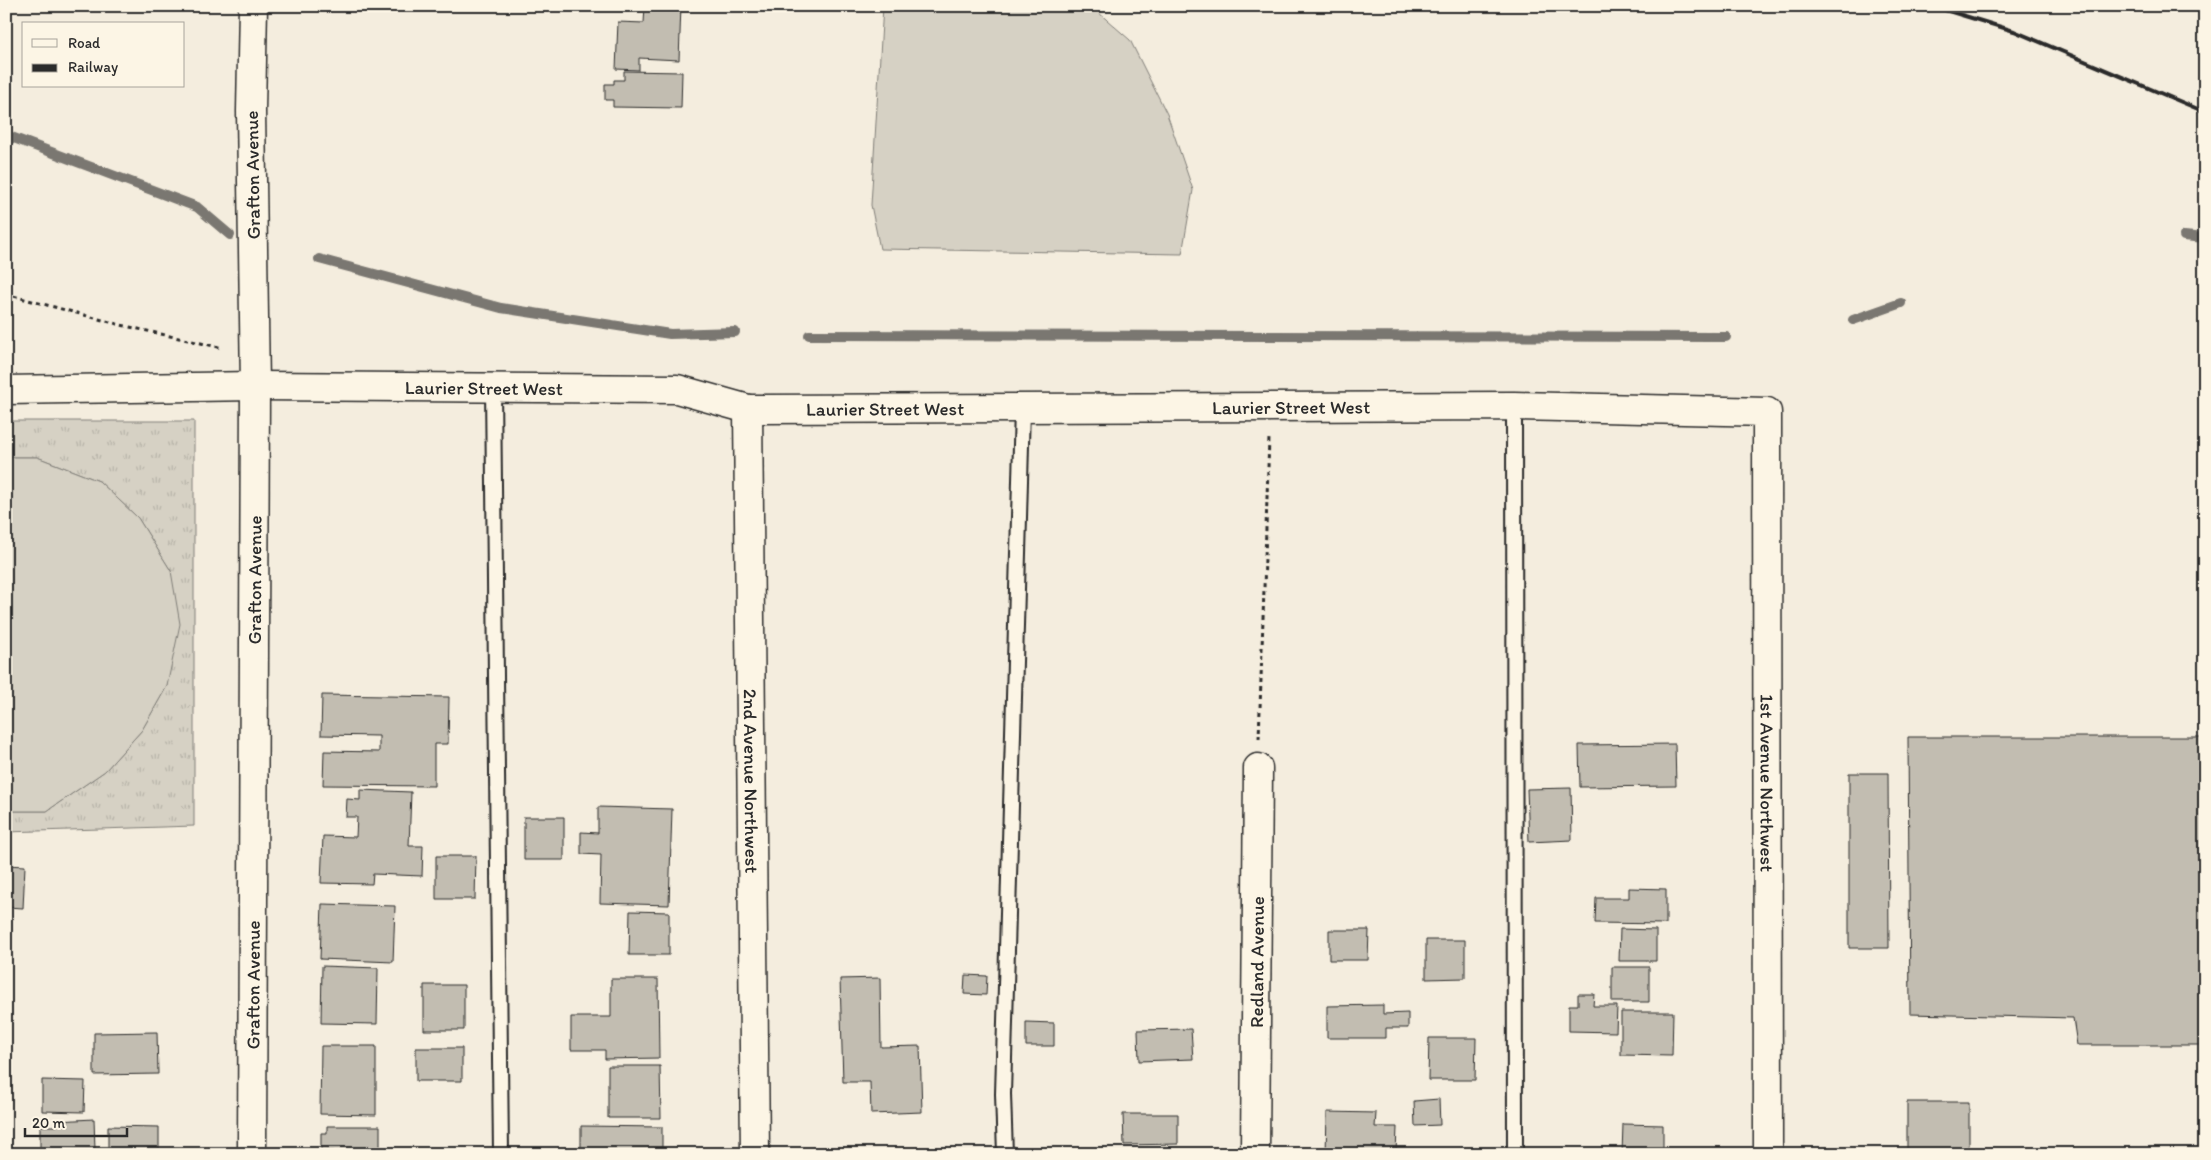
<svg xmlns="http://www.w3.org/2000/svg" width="2211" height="1160" font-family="Itim,sans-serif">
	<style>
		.grass { fill: url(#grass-tufts); stroke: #807e78 }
		.pitch { fill: #d6d1c4; stroke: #807e78 }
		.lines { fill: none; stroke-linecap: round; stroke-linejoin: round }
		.stream { stroke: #7a7771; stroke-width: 10 }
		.building { fill: #c2bdb1; stroke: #2b2b2b }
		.lane-casing { stroke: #2b2b2b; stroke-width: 18 }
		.street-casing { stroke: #2b2b2b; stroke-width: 31 }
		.path { stroke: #2b2b2b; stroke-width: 3; stroke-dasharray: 4 4; stroke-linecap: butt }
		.lane { stroke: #fcf5e5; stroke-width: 14 }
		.street { stroke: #fcf5e5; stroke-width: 28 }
		.rail { stroke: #2b2b2b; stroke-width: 4 }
		.labels { text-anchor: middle; stroke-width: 4; stroke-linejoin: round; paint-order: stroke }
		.street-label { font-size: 19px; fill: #2b2b2b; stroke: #fcf5e5 }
	</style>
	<defs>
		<pattern id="grass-tufts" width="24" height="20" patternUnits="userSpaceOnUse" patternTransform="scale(1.25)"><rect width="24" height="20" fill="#d6d1c4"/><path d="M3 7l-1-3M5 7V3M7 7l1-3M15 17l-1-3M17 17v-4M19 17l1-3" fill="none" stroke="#b8b4a9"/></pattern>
	</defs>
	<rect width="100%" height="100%" fill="#f4edde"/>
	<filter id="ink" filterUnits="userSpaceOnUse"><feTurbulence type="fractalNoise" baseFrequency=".02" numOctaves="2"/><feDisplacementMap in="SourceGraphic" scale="10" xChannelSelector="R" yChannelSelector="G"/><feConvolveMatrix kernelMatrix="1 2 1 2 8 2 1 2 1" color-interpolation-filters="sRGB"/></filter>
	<g filter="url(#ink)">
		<path class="grass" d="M6,421H194V826L6,832V811H47L105,771L142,730L167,686L171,571L138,518L99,481L37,457H6Z"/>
		<path class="pitch" d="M883,6H1091L1130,40L1167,114L1193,190L1182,254L880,249L871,205Z
			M6,457H37L99,481L138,518L171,571L180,624L167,686L142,730L105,771L47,811H6Z"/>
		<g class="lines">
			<path class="stream" d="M6,135L197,207L230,235
				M2184,236L2205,238
				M319,259L501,308L670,334L735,332
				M1853,320L1901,303
				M809,335L1726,337"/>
		</g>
		<path class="building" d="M645,6H681L679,60L639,58V70L616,69L618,22L644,23Z
			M624,71L682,72L681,108L613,107V100H605V84H614V80H624Z
			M322,695L449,697L448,744H434V786L323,785L324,751L379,752V736L321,735Z
			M1908,737H2205V1045H2077L2073,1018L1910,1014Z
			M1675,744L1676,786L1580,787L1579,745Z
			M1849,773H1888L1889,948H1849Z
			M1571,788L1572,840L1529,842L1527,789Z
			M360,790L411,792L409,846H423L422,876L373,874L372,884L321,883L323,836L356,837L357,817H346L347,799L360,800Z
			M598,807L672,809L669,905L600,903L601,855L581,854V832L598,833Z
			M524,817H564V860H524Z
			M436,856H476L475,899H436Z
			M6,865L25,866L23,908L6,907Z
			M1629,888L1666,889V924L1595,923L1596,898H1629Z
			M322,904L395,906L393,962L320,959Z
			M630,911L669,912V955H629Z
			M1620,929L1656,930V961H1619Z
			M1329,930H1369L1368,960H1329Z
			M1426,940H1465V978L1426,979Z
			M322,966L378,968L377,1024L321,1023Z
			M1612,967H1649V1002H1612Z
			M965,975L987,976L986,995L964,994Z
			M880,978L881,1047L920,1046L922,1112L871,1114L870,1082H843L840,979Z
			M611,979H658L659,1058L605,1059V1050H571V1017H611Z
			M424,985H464V1030H424Z
			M1578,994H1594L1593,1006H1617L1616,1032L1569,1031V1005H1578Z
			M1383,1005V1014L1408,1013V1028H1386V1038H1327V1006Z
			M1621,1012H1673L1672,1056L1621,1055Z
			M1026,1022L1054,1023V1046H1026Z
			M1191,1029L1193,1059L1139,1061L1138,1030Z
			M157,1032L158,1074L94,1075V1033Z
			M1429,1038H1476L1475,1080H1428Z
			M321,1046H376V1115L320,1114Z
			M416,1048H462V1081H416Z
			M608,1066H660L661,1118H608Z
			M42,1080L85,1081L84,1112L42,1111Z
			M1439,1099L1440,1125L1415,1126L1414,1101Z
			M1907,1102H1969V1152H1907Z
			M1327,1112L1376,1113L1375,1127H1397L1396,1154H1326Z
			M1123,1114H1178V1144L1124,1145Z
			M94,1119L95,1150L40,1151V1126H57V1121Z
			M1623,1124L1663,1125V1154H1622Z
			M108,1126L159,1127V1154H108Z
			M327,1126H380V1154H334V1151H321V1133H327Z
			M581,1126L662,1127V1154H581Z"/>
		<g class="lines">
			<g class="lane-casing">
				<path id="lane" d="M493,388L501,1154
					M1514,406L1515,1154
					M1005,1154L1003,1094L1022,409"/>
			</g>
			<g class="street-casing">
				<g id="street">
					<path id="s1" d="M6,390L255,386L677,389L748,409L1514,406L1767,412L1768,1154"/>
					<path id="s2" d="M748,409L755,1154"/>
					<path id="s3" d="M252,1154L255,386L251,111L253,6"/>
					<path id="s4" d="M1255,1154L1258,768"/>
				</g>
			</g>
			<path class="path" d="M6,294L121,325L223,348
				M1259,739L1269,438"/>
			<use href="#lane" class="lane"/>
			<use href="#street" class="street"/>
			<path class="rail" d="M1932,6L2014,31L2205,112"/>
		</g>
	</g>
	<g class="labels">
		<g class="street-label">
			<text transform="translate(252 175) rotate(-91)" y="7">Grafton Avenue</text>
			<text dy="7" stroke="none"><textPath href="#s1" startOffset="478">Laurier Street West</textPath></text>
			<text dy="7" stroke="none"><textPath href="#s1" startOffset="1288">Laurier Street West</textPath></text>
			<text dy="7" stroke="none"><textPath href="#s1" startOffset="882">Laurier Street West</textPath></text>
			<text dy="7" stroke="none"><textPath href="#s3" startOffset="574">Grafton Avenue</textPath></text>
			<text dy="7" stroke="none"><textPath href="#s2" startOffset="372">2nd Avenue Northwest</textPath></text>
			<text dy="7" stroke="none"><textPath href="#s1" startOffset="2135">1st Avenue Northwest</textPath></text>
			<text dy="7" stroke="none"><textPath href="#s4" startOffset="192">Redland Avenue</textPath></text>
			<text dy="7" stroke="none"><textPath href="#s3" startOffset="169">Grafton Avenue</textPath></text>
		</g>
	</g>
	<rect width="2211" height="1160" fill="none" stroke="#fcf5e5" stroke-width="25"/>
	<rect x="12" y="12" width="2186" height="1135" fill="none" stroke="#2b2b2b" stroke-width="2" filter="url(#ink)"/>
	<rect x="22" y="22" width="162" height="65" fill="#fcf5e5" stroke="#a8a49b"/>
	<rect x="32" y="39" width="25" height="8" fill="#fcf5e5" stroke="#a8a49b"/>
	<text x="68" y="48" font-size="15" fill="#2b2b2b">Road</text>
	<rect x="32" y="64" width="25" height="8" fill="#2b2b2b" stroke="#a8a49b"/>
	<text x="68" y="72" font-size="15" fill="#2b2b2b">Railway</text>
	<path d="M25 1128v8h102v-8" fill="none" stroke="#2b2b2b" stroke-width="2.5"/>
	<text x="32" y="1128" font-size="15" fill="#2b2b2b" stroke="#fcf5e5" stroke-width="4" paint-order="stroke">20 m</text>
</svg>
